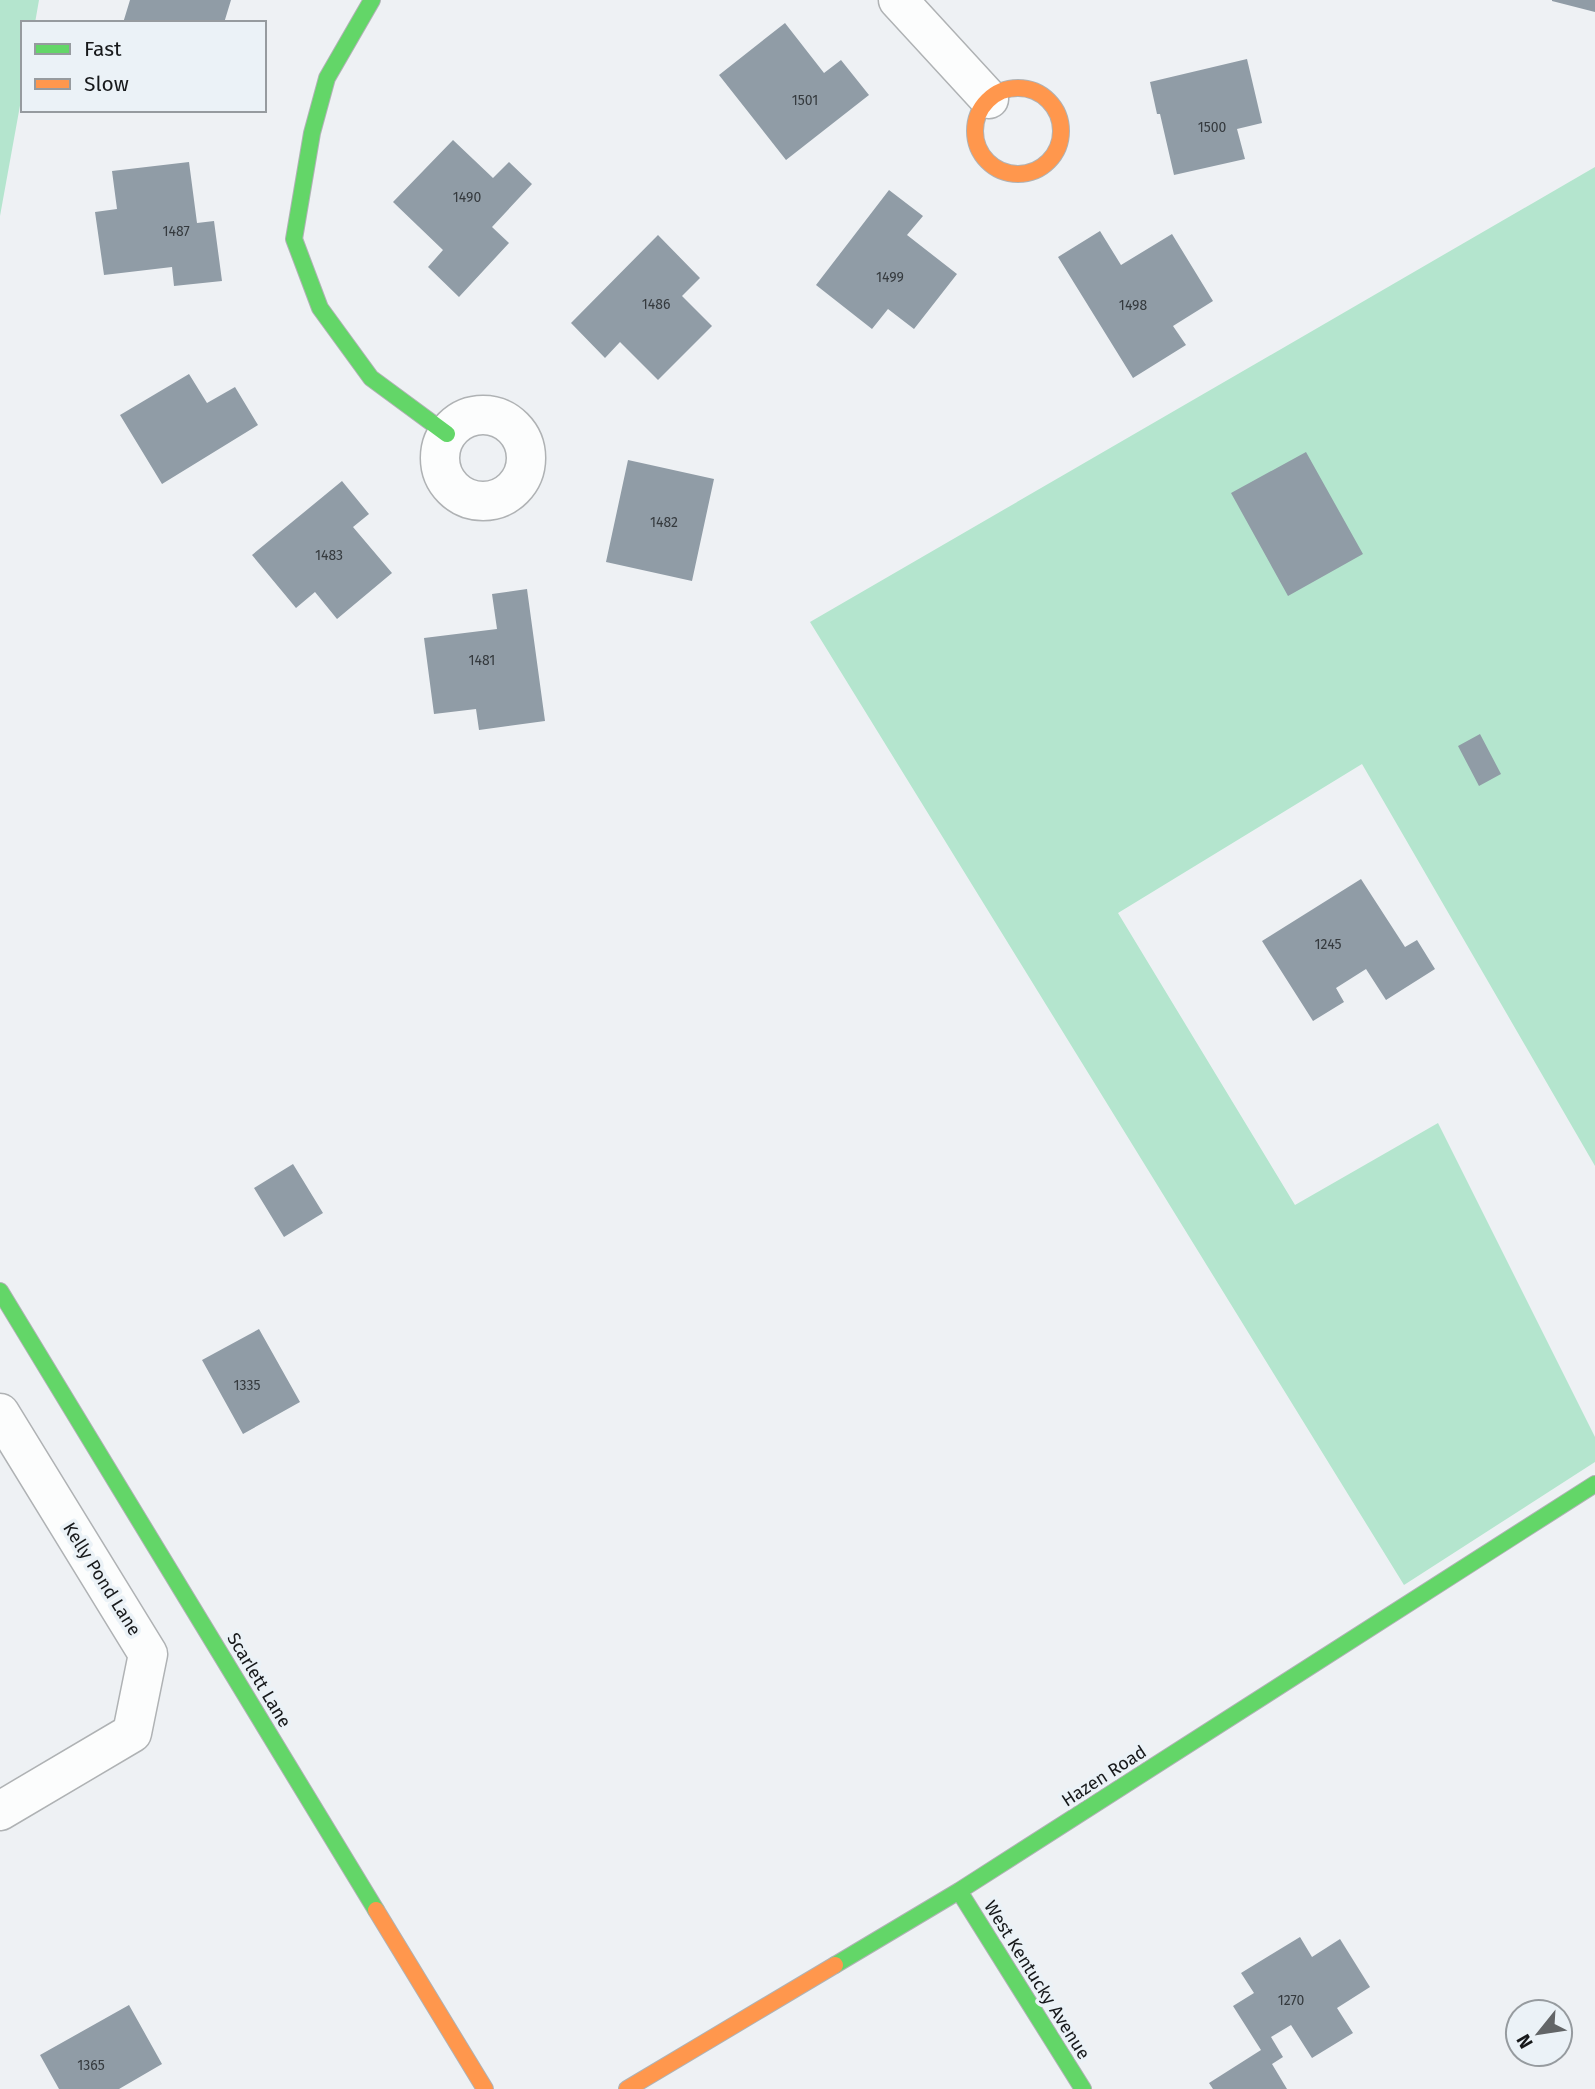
<svg xmlns="http://www.w3.org/2000/svg" width="1595" height="2089" font-family="'Fira Sans',sans-serif">
	<style>
		.green { fill: #b4e5ce }
		.building { fill: #909ca6 }
		.lines { fill: none; stroke-linecap: round; stroke-linejoin: round }
		.street-casing { stroke: #afb2b4; stroke-width: 41 }
		.fast-casing { stroke: #afb2b4; stroke-width: 18 }
		.slow-casing { stroke: #afb2b4; stroke-width: 18 }
		.street { stroke: #fcfdfd; stroke-width: 38 }
		.fast { stroke: #63d668; stroke-width: 16 }
		.slow { stroke: #ff974d; stroke-width: 16 }
		.labels { text-anchor: middle; stroke-width: 7; stroke-linejoin: round; paint-order: stroke }
		.number-label { font-size: 14px; fill: #353a3e }
		.street-label { font-size: 18px; fill: #17191b; stroke: #ebf2f7 }
	</style>
	<rect width="100%" height="100%" fill="#eef1f4"/>
	<path class="green" d="M0,0H39L35,23H23V89L0,216Z
		M1595,167V1166L1362,764L1118,913L1295,1205L1438,1123L1595,1437V1462L1404,1585L810,622Z"/>
	<path class="building" d="M130,0H231L224,23H123Z
		M1552,0H1595V12L1552,1Z
		M785,23L824,73L841,60L869,95L786,160L719,75Z
		M1247,59L1262,123L1237,129L1245,159L1174,175L1160,114H1157L1150,82Z
		M453,140L493,178L509,162L532,184L492,227L509,243L459,297L428,267L443,250L393,202Z
		M189,162L197,223L214,221L222,281L174,286L172,267L104,275L95,212L117,209L112,171Z
		M889,190L923,216L907,235L957,274L914,329L888,309L872,329L816,285Z
		M1100,231L1121,265L1172,234L1213,301L1173,326L1186,345L1133,378L1058,257Z
		M658,235L700,278L682,296L712,326L658,380L620,342L605,358L571,323Z
		M189,374L207,403L235,387L258,425L162,484L120,415Z
		M1306,452L1363,554L1288,596L1231,493Z
		M628,460L714,479L692,581L606,562Z
		M342,481L369,514L353,527L392,573L337,619L315,592L296,608L252,555Z
		M527,589L545,721L479,730L476,709L434,714L424,638L497,629L492,594Z
		M1480,734L1501,774L1479,786L1458,746Z
		M1361,879L1405,947L1417,940L1435,969L1386,1000L1366,969L1336,988L1344,1002L1313,1021L1262,941Z
		M293,1164L323,1213L284,1237L254,1188Z
		M259,1329L300,1402L243,1434L202,1360Z
		M1300,1937L1312,1957L1340,1939L1370,1987L1337,2008L1353,2033L1312,2058L1291,2025L1271,2037L1283,2057L1272,2064L1287,2089H1213L1209,2083L1261,2050L1233,2006L1254,1993L1241,1973Z
		M129,2005L162,2064L119,2089H59L40,2055Z"/>
	<g class="lines">
		<g class="street-casing">
			<path id="street" d="M898,0L989,99
				M440 458a43 43 0 1 1 86 0a43 43 0 1 1-86 0Z
				M0,1413L148,1654L132,1733L0,1811"/>
		</g>
		<g class="fast-casing">
			<path id="fast" d="M372,0L327,78L312,133L294,239L320,308L371,378L447,434
				M0,1291L376,1910
				M959,1891L1083,2089
				M835,1965L959,1891L1595,1484"/>
		</g>
		<g class="slow-casing">
			<path id="slow" d="M975 131a43 43 0 1 1 86 0a43 43 0 1 1-86 0Z
				M376,1910L485,2089
				M627,2089L835,1965"/>
		</g>
		<use href="#street" class="street"/>
		<use href="#fast" class="fast"/>
		<use href="#slow" class="slow"/>
	</g>
	<g class="labels">
		<g class="number-label">
			<text x="805" y="105">1501</text>
			<text x="1212" y="132">1500</text>
			<text x="467" y="202">1490</text>
			<text x="176" y="236">1487</text>
			<text x="890" y="282">1499</text>
			<text x="656" y="309">1486</text>
			<text x="1133" y="310">1498</text>
			<text x="664" y="527">1482</text>
			<text x="329" y="560">1483</text>
			<text x="482" y="665">1481</text>
			<text x="1328" y="949">1245</text>
			<text x="247" y="1390">1335</text>
			<text x="1291" y="2005">1270</text>
			<text x="91" y="2070">1365</text>
		</g>
		<g class="street-label">
			<text transform="translate(102 1579) rotate(58)" y="6">Kelly Pond Lane</text>
			<text transform="translate(259 1680) rotate(59)" y="6">Scarlett Lane</text>
			<text transform="translate(1104 1776) rotate(-33)" y="6">Hazen Road</text>
			<text transform="translate(1037 1980) rotate(58)" y="6">West Kentucky Avenue</text>
		</g>
	</g>
	<rect x="21" y="21" width="245" height="91" fill="#ebf2f7" stroke="#969b9f" stroke-width="2"/>
	<rect x="35" y="44" width="35" height="10" fill="#63d668" stroke="#969b9f" stroke-width="2"/>
	<text x="84" y="56" font-size="21" fill="#17191b">Fast</text>
	<rect x="35" y="79" width="35" height="10" fill="#ff974d" stroke="#969b9f" stroke-width="2"/>
	<text x="84" y="91" font-size="21" fill="#17191b">Slow</text>
	<g transform="translate(1539 2033) rotate(240)"><circle r="33" fill="#ebf2f7" stroke="#969b9f" stroke-width="2"/>
	<path d="M0-5L12 26L0 18L-12 26Z" fill="#626567"/>
	<text y="-10" font-size="19" font-weight="bold" text-anchor="middle" fill="#17191b">N</text>
	</g>
</svg>
